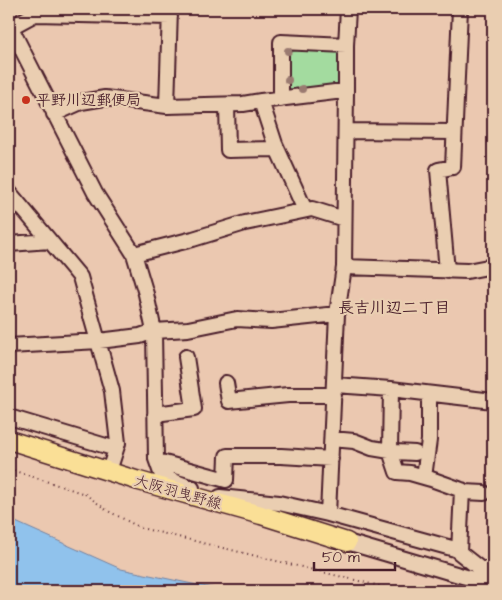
<svg xmlns="http://www.w3.org/2000/svg" width="502" height="600" font-family="'Architects Daughter','Klee One',sans-serif">
	<style>
		.green { fill: #a3db9f; stroke: #767d65 }
		.water { fill: #90c2ec; stroke: #74819f }
		.lines { fill: none; stroke-linecap: round; stroke-linejoin: round }
		.minor-casing { stroke: #4a1f2b; stroke-width: 18 }
		.major-casing { stroke: #4a1f2b; stroke-width: 21 }
		.path { stroke: #4a1f2b; stroke-width: 2; stroke-dasharray: 1 4; stroke-linecap: butt }
		.minor { stroke: #eaceb1; stroke-width: 14 }
		.major { stroke: #fadf96; stroke-width: 18 }
		.tree { fill: #9a7a70 }
		.poi-dot { fill: #c8321e; stroke: #eaceb1; stroke-width: 2 }
		.labels { text-anchor: middle; stroke-width: 4.5; stroke-linejoin: round; paint-order: stroke }
		.poi-label { font-size: 15px; font-weight: bold; fill: #4a1f2b; stroke: #eaceb1; text-anchor: start }
		.street-label { font-size: 15px; fill: #4a1f2b; stroke: #eaceb1 }
		.neighbourhood-label { font-size: 16px; font-weight: bold; fill: #4a1f2b; stroke: #eaceb1 }
	</style>
	<rect width="100%" height="100%" fill="#ebc8b0"/>
	<filter id="ink" filterUnits="userSpaceOnUse"><feTurbulence type="fractalNoise" baseFrequency=".02" numOctaves="2"/><feDisplacementMap in="SourceGraphic" scale="10" xChannelSelector="R" yChannelSelector="G"/><feConvolveMatrix kernelMatrix="1 2 1 2 8 2 1 2 1" color-interpolation-filters="sRGB"/></filter>
	<g filter="url(#ink)">
		<path class="green" d="M287,45L343,51L339,87L287,95Z"/>
		<path class="water" d="M9,519L121,569L226,591H9Z"/>
		<g class="lines">
			<g class="minor-casing">
				<path id="minor" d="M9,24L95,193L134,254L146,294L154,331L156,459L161,473L171,480L192,488
					M11,27L35,14L170,17
					M281,99V42L346,45
					M261,101L275,144L305,210
					M227,105L228,150L277,149
					M167,106L170,9
					M54,114L81,102L105,98L167,106L243,104L261,101L335,92H346
					M346,131L454,132
					M9,192L80,277L112,391L118,443L109,471
					M9,244L50,241
					M134,254L193,239L245,223L312,209L344,219
					M344,267L467,271L493,266
					M447,271L438,170L453,167L460,9
					M9,346L99,341L140,336L154,331L188,329L237,319L271,321L337,314
					M226,383L229,401L288,395H334
					M335,385L391,389L493,401
					M391,389L390,451L397,472L410,473L431,479L459,489L465,492L484,493
					M155,414L194,409L186,357
					M9,417L116,449
					M332,439L354,441L372,448L396,452L415,453
					M157,461L226,480L227,456H281L331,459
					M424,477L429,440V394
					M220,497L279,503L328,514L455,549L479,568L493,571
					M328,514L337,314L344,267L346,92V45L348,9
					M347,542L493,585
					M459,552L462,490"/>
			</g>
			<g class="major-casing">
				<path id="major" d="M9,440L139,481L261,515L347,542"/>
			</g>
			<path class="path" d="M9,469L85,494L108,511L141,528L400,591"/>
			<use href="#minor" class="minor"/>
			<use href="#major" class="major"/>
		</g>
		<g class="tree">
			<circle cx="288" cy="51" r="4"/>
			<circle cx="288" cy="80" r="4"/>
			<circle cx="302" cy="89" r="4"/>
		</g>
	</g>
	<circle class="poi-dot" cx="26" cy="100" r="5"/>
	<g class="labels">
		<g class="poi-label">
			<text x="36" y="105">平野川辺郵便局</text>
		</g>
		<g class="street-label">
			<text transform="translate(178 492) rotate(16)" y="5">大阪羽曳野線</text>
		</g>
		<g class="neighbourhood-label">
			<text x="394" y="313">長吉川辺二丁目</text>
		</g>
	</g>
	<rect width="502" height="600" fill="none" stroke="#eaceb1" stroke-width="30"/>
	<rect x="15" y="15" width="472" height="570" fill="none" stroke="#4a1f2b" stroke-width="2" filter="url(#ink)"/>
	<path d="M314 562v8h81v-8" fill="none" stroke="#4a1f2b" stroke-width="2.5"/>
	<text x="322" y="562" font-size="15" fill="#4a1f2b" stroke="#eaceb1" stroke-width="4" paint-order="stroke">50 m</text>
</svg>
